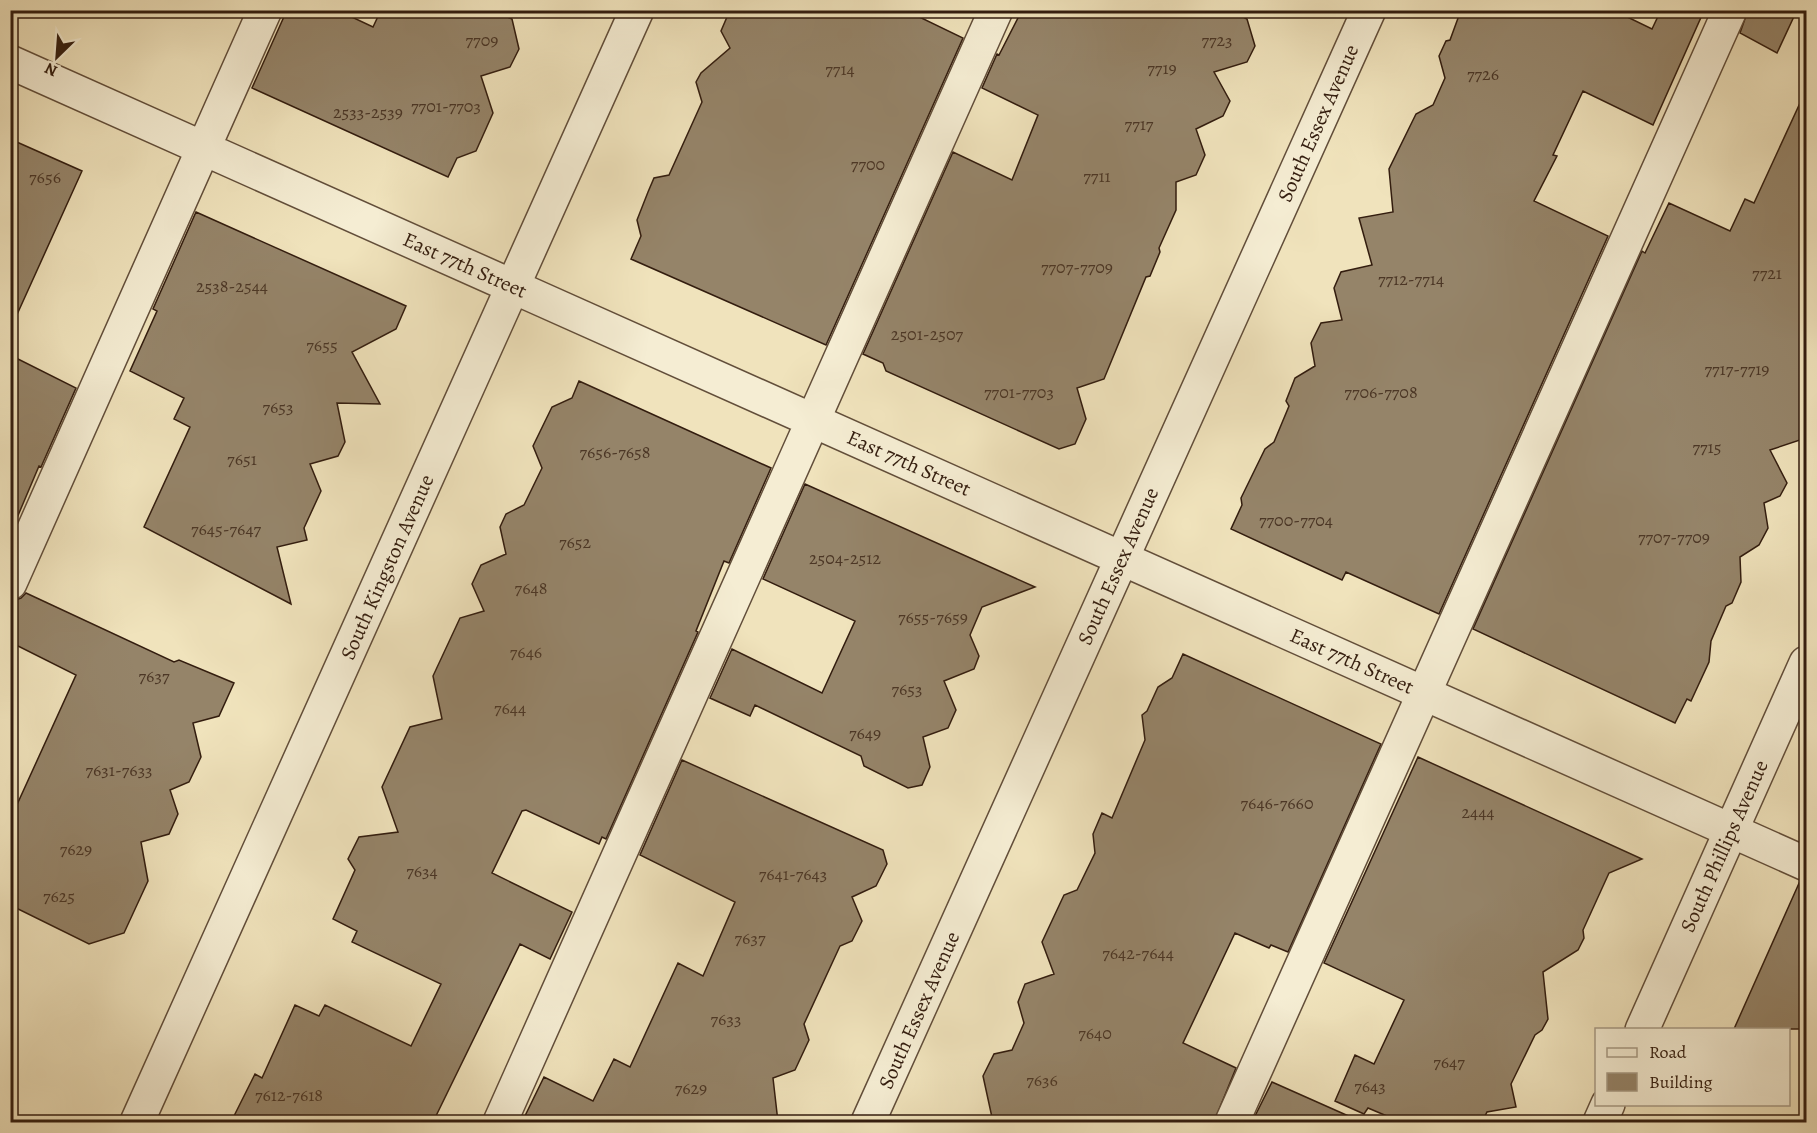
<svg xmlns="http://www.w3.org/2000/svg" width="1817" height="1133" font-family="Alegreya,serif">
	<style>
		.building { fill: #958469; stroke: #331d0f; stroke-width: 1.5 }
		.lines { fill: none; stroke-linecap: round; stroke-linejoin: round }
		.minor-casing { stroke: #624e3a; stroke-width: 36 }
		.minor { stroke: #f5edd3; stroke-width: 33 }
		.labels { text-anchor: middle; stroke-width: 5; stroke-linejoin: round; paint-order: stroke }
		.number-label { font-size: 18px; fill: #4c3726 }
		.street-label { font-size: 21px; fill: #331d0f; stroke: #f5edd3 }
	</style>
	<rect width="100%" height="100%" fill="#f0e3bc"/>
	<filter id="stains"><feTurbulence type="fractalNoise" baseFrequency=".00333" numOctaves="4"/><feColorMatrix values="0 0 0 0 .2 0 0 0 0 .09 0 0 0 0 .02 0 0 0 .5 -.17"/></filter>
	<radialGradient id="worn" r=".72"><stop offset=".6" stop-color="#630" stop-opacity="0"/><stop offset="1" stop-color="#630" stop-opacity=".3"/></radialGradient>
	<path class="building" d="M287,10H337L373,27L381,10H492L512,19L519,49L510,67L481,76L493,113L476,151L457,158L448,177L252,88Z
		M730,10H905L963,38L826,345L631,259L641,236L637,220L648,192L654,178L669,175L702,102L696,82L701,73L730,48L721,31Z
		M1022,10H1230L1247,19L1255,46L1247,62L1214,72L1230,101L1223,116L1196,129L1205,155L1196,175L1176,182V210L1159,248L1160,252L1150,276L1146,277L1104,379L1077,388L1086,419L1075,444L1059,449L886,371L883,363L863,354L953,152L1012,180L1038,115L982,88L997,54L999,55Z
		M1461,10H1613L1652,29L1661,10H1709L1707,16L1703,13L1653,125L1583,91L1553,155L1557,156L1534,201L1608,236L1439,614L1346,572L1342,580L1231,529L1242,505L1241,498L1265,449L1274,442L1289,406L1286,401L1295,378L1315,366L1311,343L1321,323L1342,320L1334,288L1341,272L1372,265L1359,218L1393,212L1389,169L1416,114L1433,105L1445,78L1439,56L1446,41L1450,40Z
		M1748,10H1797L1777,53L1740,33Z
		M1806,90V438L1770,450L1787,483L1780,496L1764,503L1768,528L1759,545L1740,557L1741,582L1732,603L1726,606L1711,641L1709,662L1691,701L1687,699L1675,723L1473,629L1642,251L1645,253L1669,203L1730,231L1745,199L1754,203Z
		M10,139L82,171L10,330Z
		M196,212L406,306L396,329L352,352L380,404L337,403L345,442L338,456L310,464L321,491L304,528L307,540L277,547L291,604L144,527L190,427L174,419L184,398L130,371L157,311L153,309Z
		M10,355L76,388L41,467L39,466L11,532Z
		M579,381L771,468L729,563L724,561L696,631L698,632L606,839L602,837L599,844L526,810L522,811L492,873L572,912L550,959L520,944L433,1122H231L255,1074L262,1078L295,1005L319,1016L325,1005L411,1046L441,984L352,942L357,931L333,919L355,870L348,859L359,837L398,832L382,787L410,727L442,719L433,676L460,618L484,611L472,584L481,565L506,554L500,527L506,514L524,505L542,468L533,446L552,407L572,398Z
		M805,484L1035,587L982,607L970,635L979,656L974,669L944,681L956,710L948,728L923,737L930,767L922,785L908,788L864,766L861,756L755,705L750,716L710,698L732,649L822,693L855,621L763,579Z
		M26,593L174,662L179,660L234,683L219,716L193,723L201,757L189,782L170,790L178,814L169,834L141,842L148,881L124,933L89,944L10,905V820L76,675L10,642V602L21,598Z
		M1183,654L1381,744L1288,952L1271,945L1269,948L1235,933L1183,1043L1236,1068L1214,1122H993L983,1076L994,1054L1012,1050L1024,1023L1018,1002L1025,984L1054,974L1042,942L1064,895L1077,890L1095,853L1093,834L1102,813L1112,818L1145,740L1142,715L1147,711L1158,687L1172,678Z
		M1418,757L1642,859L1609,873L1583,930L1584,938L1578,950L1543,972L1548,1019L1542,1030L1535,1035L1511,1084L1516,1107L1487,1112L1482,1122H1401L1368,1108L1364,1114L1335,1101L1355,1055L1374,1064L1404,1000L1324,963Z
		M682,760L883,850L887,864L876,886L852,897L862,921L852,941L840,946L804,1024L809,1040L795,1070L773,1078L778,1122H522L544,1077L593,1101L614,1059L630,1067L678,963L703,976L735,902L640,855Z
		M1800,881L1806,882V1029H1734Z
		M1272,1082L1362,1122H1252Z"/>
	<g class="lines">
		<g class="minor-casing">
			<path id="minor" d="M10,62L1806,864
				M10,583L265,10
				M1642,1030L1806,663
				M137,1122L637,10
				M500,1122L996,10
				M868,1122L1369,10
				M1232,1122L1730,10
				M1600,1122L1608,1104"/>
		</g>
		<use href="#minor" class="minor"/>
	</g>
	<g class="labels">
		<g class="number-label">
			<text x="482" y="46">7709</text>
			<text x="1217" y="46">7723</text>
			<text x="1162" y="74">7719</text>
			<text x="840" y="75">7714</text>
			<text x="1483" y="80">7726</text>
			<text x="446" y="112">7701-7703</text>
			<text x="368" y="118">2533-2539</text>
			<text x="1139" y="130">7717</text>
			<text x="868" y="170">7700</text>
			<text x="1097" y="182">7711</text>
			<text x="45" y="183">7656</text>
			<text x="1077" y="273">7707-7709</text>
			<text x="1767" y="279">7721</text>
			<text x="1411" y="285">7712-7714</text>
			<text x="232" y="292">2538-2544</text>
			<text x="927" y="340">2501-2507</text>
			<text x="322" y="351">7655</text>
			<text x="1737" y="375">7717-7719</text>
			<text x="1019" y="398">7701-7703</text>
			<text x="1381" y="398">7706-7708</text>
			<text x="278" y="413">7653</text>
			<text x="1707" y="453">7715</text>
			<text x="615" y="458">7656-7658</text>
			<text x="242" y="465">7651</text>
			<text x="1296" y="526">7700-7704</text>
			<text x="226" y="535">7645-7647</text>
			<text x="1674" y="543">7707-7709</text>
			<text x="575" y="548">7652</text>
			<text x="845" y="564">2504-2512</text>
			<text x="531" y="594">7648</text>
			<text x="933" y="623">7655-7659</text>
			<text x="526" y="658">7646</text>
			<text x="154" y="682">7637</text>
			<text x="907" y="695">7653</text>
			<text x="510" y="714">7644</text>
			<text x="865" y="739">7649</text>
			<text x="119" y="776">7631-7633</text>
			<text x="1277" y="809">7646-7660</text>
			<text x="1478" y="818">2444</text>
			<text x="76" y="855">7629</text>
			<text x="422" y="877">7634</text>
			<text x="793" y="880">7641-7643</text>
			<text x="59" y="902">7625</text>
			<text x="750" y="944">7637</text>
			<text x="1138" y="959">7642-7644</text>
			<text x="726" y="1025">7633</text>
			<text x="1095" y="1039">7640</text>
			<text x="1449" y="1068">7647</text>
			<text x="1042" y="1086">7636</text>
			<text x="1370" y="1092">7643</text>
			<text x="691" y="1094">7629</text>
			<text x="289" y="1101">7612-7618</text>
		</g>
		<g class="street-label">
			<text transform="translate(1318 123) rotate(-66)" y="7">South Essex Avenue</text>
			<text transform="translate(465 265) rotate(24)" y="7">East 77th Street</text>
			<text transform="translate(909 463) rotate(24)" y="7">East 77th Street</text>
			<text transform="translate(1118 566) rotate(-66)" y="7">South Essex Avenue</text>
			<text transform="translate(387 567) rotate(-66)" y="7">South Kingston Avenue</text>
			<text transform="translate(1352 661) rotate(24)" y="7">East 77th Street</text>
			<text transform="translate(1724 846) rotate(-66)" y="7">South Phillips Avenue</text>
			<text transform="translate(919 1010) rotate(-66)" y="7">South Essex Avenue</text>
		</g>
	</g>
	<rect width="1817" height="1133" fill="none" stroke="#f0e3bc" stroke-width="36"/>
	<rect x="12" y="12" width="1793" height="1109" fill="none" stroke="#331d0f" stroke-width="3"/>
	<rect x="18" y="18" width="1781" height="1097" fill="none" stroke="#331d0f" stroke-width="1.5"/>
	<rect x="1595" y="1028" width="195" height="78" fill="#f5edd3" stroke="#a79a85" stroke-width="1.5"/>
	<rect x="1607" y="1048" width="30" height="9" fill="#f5edd3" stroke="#a79a85" stroke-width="1.5"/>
	<text x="1649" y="1058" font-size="18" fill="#331d0f">Road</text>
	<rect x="1607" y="1073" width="30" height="18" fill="#958469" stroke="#a79a85" stroke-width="1.5"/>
	<text x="1649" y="1088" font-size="18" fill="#331d0f">Building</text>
	<g transform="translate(57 57) rotate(205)" stroke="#f5edd3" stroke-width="4.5" paint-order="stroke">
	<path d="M0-4.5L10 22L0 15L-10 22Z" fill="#331d0f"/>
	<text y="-9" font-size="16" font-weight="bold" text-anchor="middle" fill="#331d0f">N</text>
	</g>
	<rect width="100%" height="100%" filter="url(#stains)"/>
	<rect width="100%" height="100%" fill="url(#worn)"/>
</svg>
